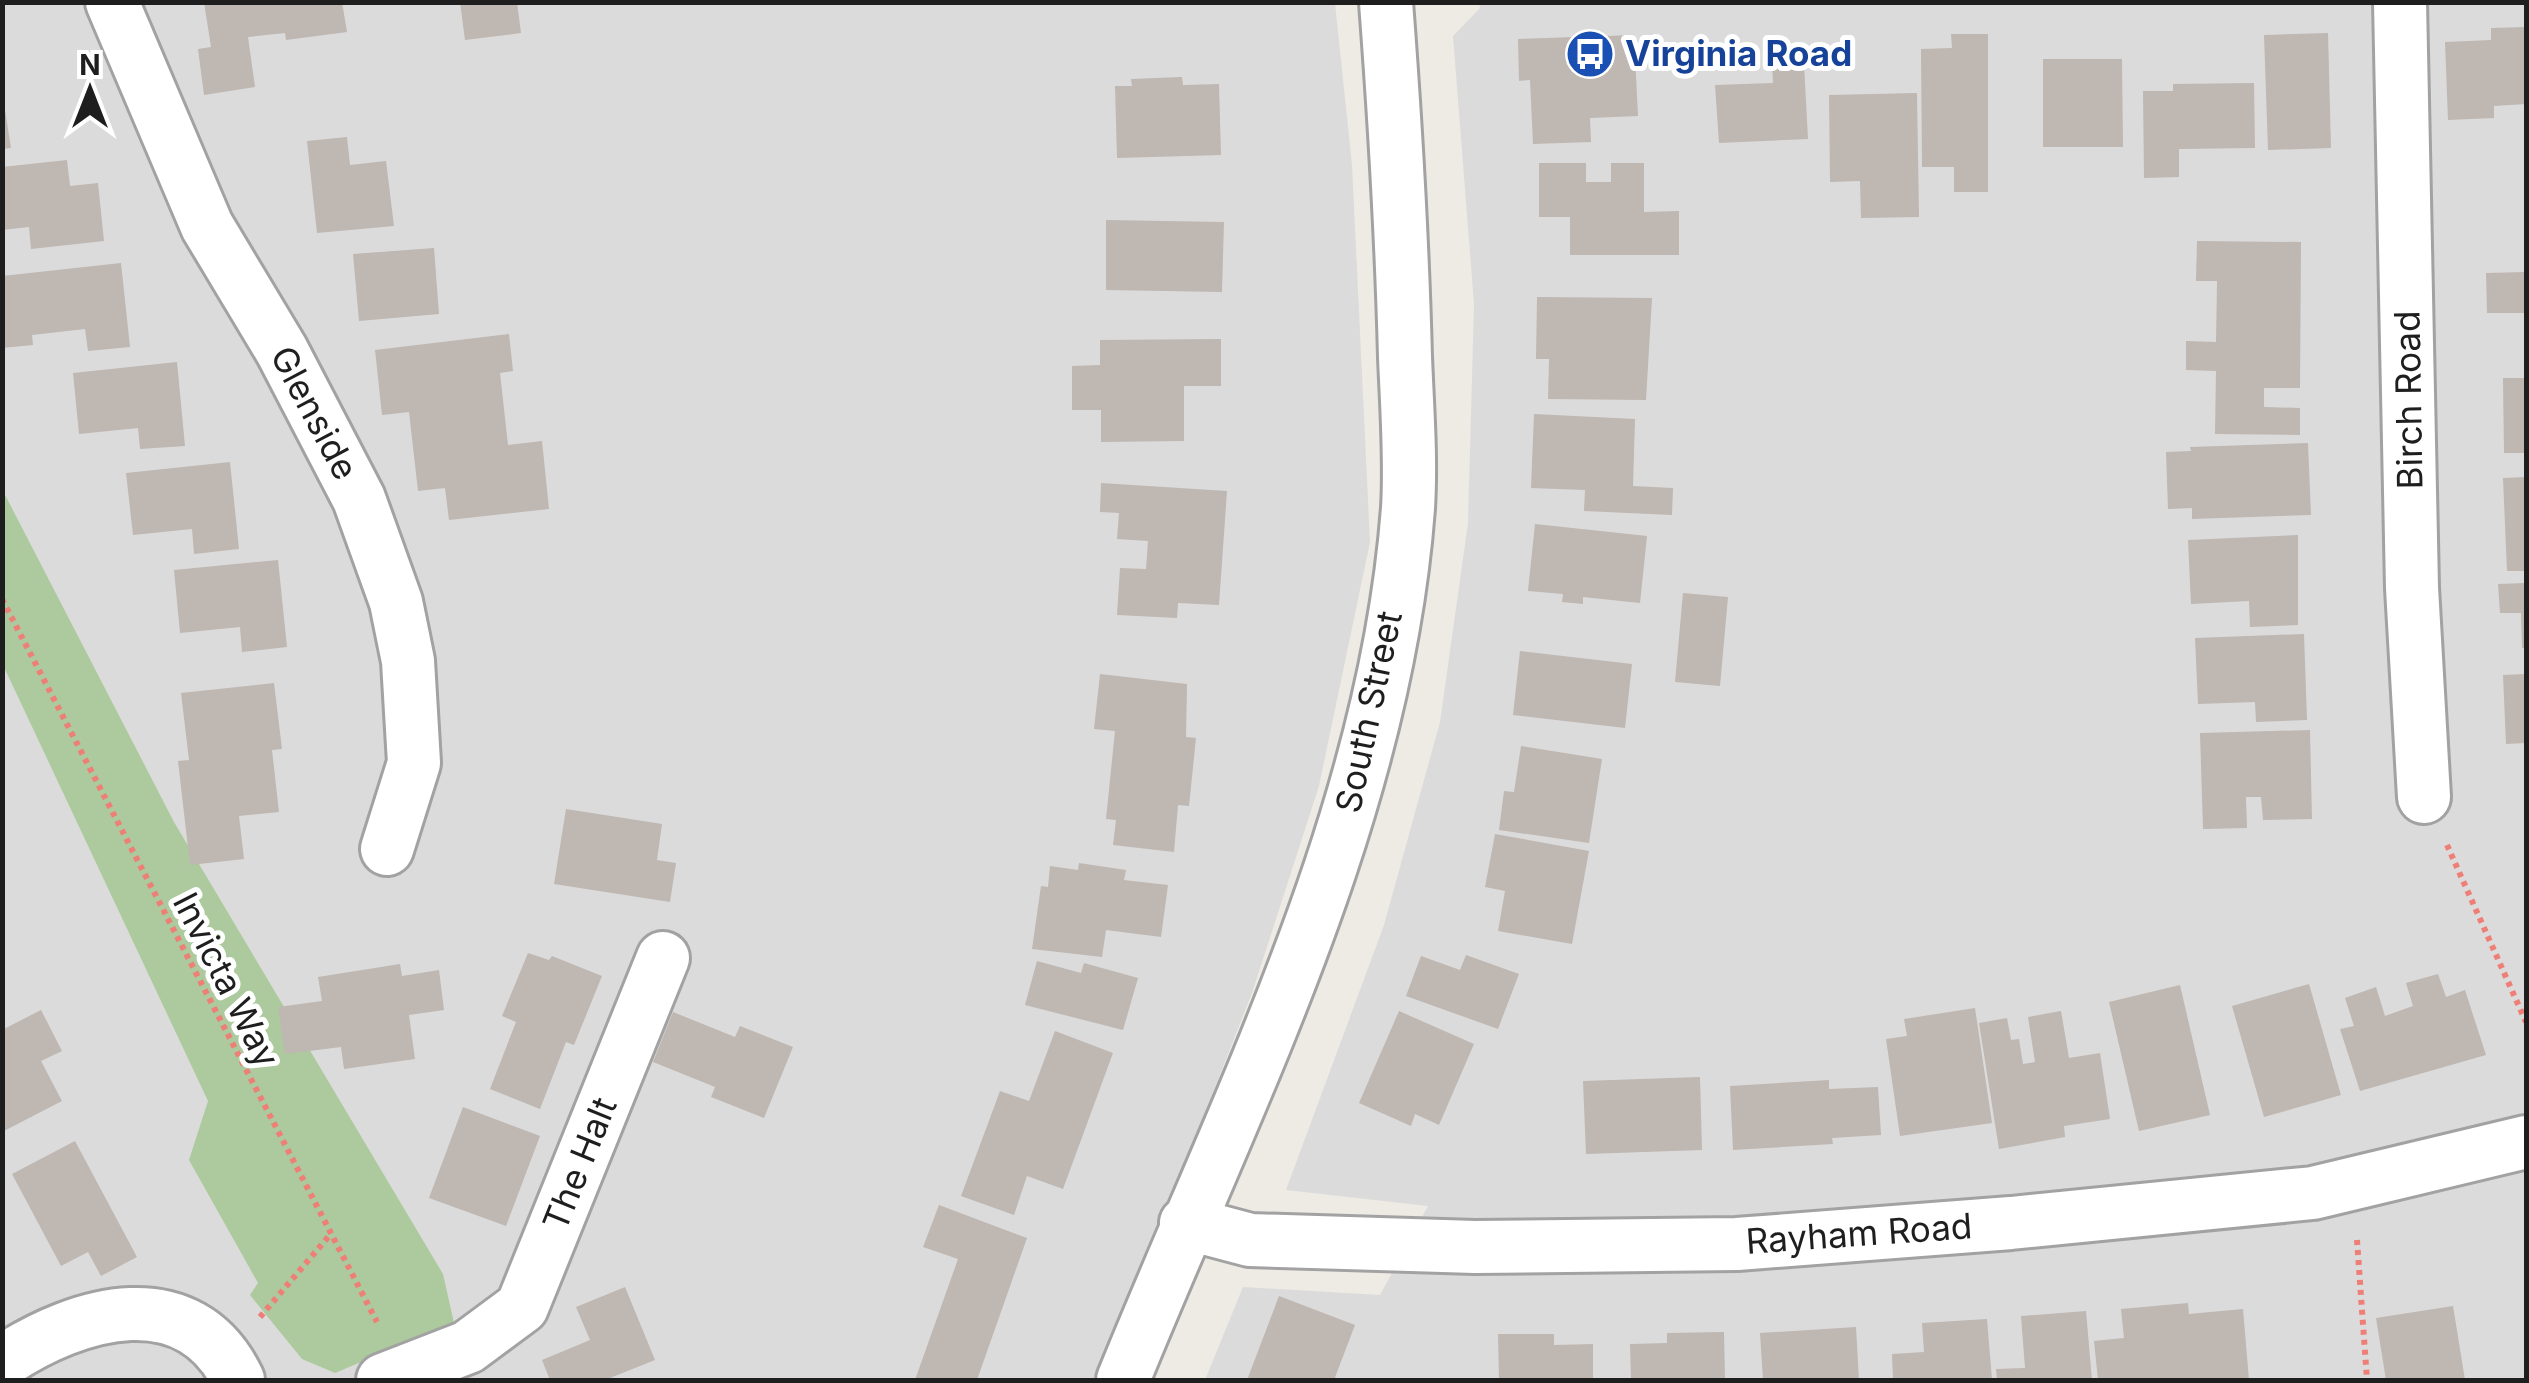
<svg xmlns="http://www.w3.org/2000/svg" width="2529" height="1383" font-family="Inter,sans-serif">
	<style>
		.residential { fill: #dcdbdb }
		.forest { fill: #acca9d }
		.building { fill: #beb7b2 }
		.lines { fill: none; stroke-linecap: round; stroke-linejoin: round }
		.street-casing { stroke: #a2a2a2; stroke-width: 58 }
		.path { stroke: #ee7f77; stroke-width: 6; stroke-dasharray: 5 5; stroke-linecap: butt }
		.street { stroke: #fff; stroke-width: 52 }
		.labels { text-anchor: middle; stroke-width: 10; stroke-linejoin: round; paint-order: stroke }
		.transit-label { font-size: 35px; font-weight: bold; fill: #164399; stroke: #fff; text-anchor: start }
		.street-label { font-size: 35px; fill: #1e1e1e; stroke: #fff }
	</style>
	<rect width="100%" height="100%" fill="#eeebe5"/>
	<path class="residential" d="M3,3H1335L1352,165L1370,542L1319,786L1252,993L1100,1380H3Z
		M1479,3H2526V1380H1205L1243,1287L1380,1295L1428,1206L1286,1190L1384,925L1440,722L1468,523L1474,304L1453,36L1480,8Z"/>
	<path class="forest" d="M2,489L174,822L443,1274L454,1323L335,1373L302,1359L250,1295L258,1283L189,1160L208,1101L3,665Z"/>
	<path class="building" d="M204,2H342L347,32L286,40L285,33L248,37L255,87L204,95L198,49L211,47Z
		M460,2H517L521,33L465,40Z
		M2526,27V104L2494,106V118L2448,120L2445,42L2491,40V28Z
		M2328,33L2331,148L2268,150L2264,35Z
		M1951,34H1988V192H1954V167H1922L1921,49L1952,48Z
		M1634,35L1638,116L1590,118L1591,142L1533,144L1530,80L1519,81L1518,39Z
		M1803,45L1808,139L1719,143L1715,85L1773,83L1771,47Z
		M2043,59H2122L2123,147H2043Z
		M1182,77L1183,85L1219,84L1221,155L1117,158L1115,86H1132L1131,79Z
		M2254,83L2255,148L2179,149V177L2144,178L2143,91H2173V84Z
		M2,91L11,148L2,149Z
		M1917,93L1919,217L1861,218L1860,181L1830,182L1829,95Z
		M347,137L350,165L386,161L394,226L317,233L307,141Z
		M67,160L70,186L98,183L104,241L31,249L29,227L2,230V167Z
		M1539,163H1586V182H1611V163H1644V212L1679,211V255H1570V217H1539Z
		M1106,220L1224,222L1222,292L1106,290Z
		M2197,241L2301,242L2300,388H2264V407L2300,408V435L2215,434L2216,371L2186,370V341L2216,342L2217,281H2196Z
		M434,248L439,314L359,321L353,254Z
		M121,263L130,347L88,351L85,329L32,335L33,345L2,348V276Z
		M2526,272V313H2487L2486,273Z
		M1537,297L1652,298L1646,400L1548,399L1549,359H1536Z
		M509,334L513,371L500,373L508,445L542,441L549,509L449,520L445,488L418,491L409,412L382,415L375,350Z
		M1221,339V386H1184V441L1101,442V410H1072V366L1100,365V340Z
		M177,362L185,446L140,449L138,428L79,434L73,373Z
		M2503,378H2526V453H2504Z
		M1534,414L1635,419L1633,486L1673,488L1672,515L1584,511L1585,490L1531,488Z
		M2308,443L2311,515L2192,519V508L2168,509L2166,452L2191,451L2190,447Z
		M230,462L239,549L194,554L192,529L133,535L126,473Z
		M2526,477V571H2507L2503,478Z
		M1101,483L1227,491L1219,605L1178,603L1177,618L1117,615L1120,568L1146,569L1148,541L1117,539L1119,513L1100,512Z
		M1535,524L1647,536L1640,603L1583,597V604L1562,602L1563,594L1528,591Z
		M2298,535V625L2250,627L2249,601L2191,604L2188,540Z
		M278,560L287,647L242,652L240,627L180,633L174,570Z
		M2526,583V648H2522L2521,613H2500L2498,584Z
		M1683,593L1728,597L1720,686L1675,682Z
		M2304,634L2307,720L2256,722L2255,702L2198,704L2195,638Z
		M1520,651L1632,664L1625,728L1513,715Z
		M1100,674L1187,684L1186,737L1196,738L1189,806L1178,805L1174,852L1113,845L1116,820L1106,819L1115,731L1094,729Z
		M2526,674V743L2506,744L2503,675Z
		M274,683L282,749L272,750L279,812L239,816L244,859L190,865L178,761L189,760L181,693Z
		M2310,730L2312,819L2263,820L2261,797H2246L2247,828L2203,829L2200,733Z
		M1521,746L1602,759L1589,843L1499,830L1504,791L1514,792Z
		M566,809L662,824L657,860L676,863L670,902L554,884Z
		M1495,834L1589,851L1572,944L1498,931L1505,891L1485,887Z
		M1079,863L1126,870L1124,880L1168,885L1161,937L1106,930L1102,957L1032,949L1041,886L1048,887L1050,866L1078,870Z
		M528,953L549,960L552,956L602,976L574,1045L566,1042L540,1109L490,1089L516,1022L502,1016Z
		M1466,955L1519,974L1498,1029L1406,996L1421,956L1460,970Z
		M1037,961L1081,973L1084,963L1138,978L1123,1030L1025,1005Z
		M400,964L402,976L439,970L444,1010L409,1015L415,1059L344,1069L341,1047L285,1054L278,1007L322,1001L318,977Z
		M2438,974L2446,997L2465,990L2486,1055L2360,1091L2340,1029L2354,1026L2345,998L2376,987L2385,1016L2413,1006L2406,983Z
		M2309,984L2341,1095L2264,1117L2232,1006Z
		M2180,985L2210,1115L2139,1131L2109,1002Z
		M1975,1008L1992,1123L1900,1136L1886,1039L1907,1036L1904,1019Z
		M41,1010L62,1051L41,1061L62,1101L2,1132V1030Z
		M1399,1011L1474,1044L1439,1125L1415,1114L1411,1126L1359,1103Z
		M2061,1011L2069,1058L2100,1053L2110,1119L2064,1126L2065,1137L1999,1149L1979,1023L2007,1018L2011,1040L2019,1039L2023,1064L2035,1062L2028,1017Z
		M673,1012L735,1037L740,1026L793,1047L764,1118L711,1097L715,1087L653,1062Z
		M1055,1031L1113,1053L1063,1189L1027,1176L1014,1215L961,1196L1000,1091L1029,1101Z
		M1700,1077L1702,1150L1586,1154L1583,1081Z
		M1829,1080V1089L1878,1087L1881,1135L1832,1138L1833,1144L1733,1150L1730,1086Z
		M463,1107L540,1136L506,1226L429,1198Z
		M75,1141L137,1257L101,1276L88,1252L61,1266L12,1174Z
		M939,1205L1027,1238L977,1380H915L958,1259L923,1247Z
		M625,1287L655,1360L605,1380H550L542,1360L590,1340L576,1307Z
		M1279,1296L1355,1325L1334,1380H1247Z
		M2188,1303L2189,1314L2243,1309L2249,1380H2098L2094,1341L2124,1338L2121,1309Z
		M2453,1306L2465,1380H2386L2376,1318Z
		M2086,1311L2092,1380H1997L1996,1369L2025,1368L2021,1316Z
		M1987,1319L1992,1380H1893L1892,1354L1924,1352L1922,1323Z
		M1856,1327L1859,1380H1763L1760,1333Z
		M1724,1332L1725,1380H1631L1630,1344L1667,1343V1333Z
		M1498,1334H1554V1345L1593,1344V1380H1499Z"/>
	<g class="lines">
		<g class="street-casing">
			<path id="street" d="M112,2L207,226L282,351L359,499L396,602L408,661L414,763L387,849
				M2400,2L2412,588L2424,797
				M1186,1223L1250,1240L1475,1247L1737,1244L2011,1223L2313,1193L2526,1142
				M2,1362C78,1311 190,1279 238,1380
				M383,1380L468,1347L522,1307L663,958
				M1123,1380C1237,1099 1385,817 1408,508C1411,459 1407,407 1405,357C1402,239 1395,121 1386,2"/>
		</g>
		<path class="path" d="M2,599L377,1322
			M2447,845L2526,1022
			M2357,1240L2367,1380
			M260,1317L329,1236"/>
		<use href="#street" class="street"/>
	</g>
	<defs>
		<g id="bus-disc" transform="scale(2.5)"><circle r="9.5" fill="#1a4fb4" stroke="#fff"/><path d="M-5-6H5V4H4V6H2V4H-2V6H-4V4H-5ZM-3.5-4V0h7V-4ZM-3.5 1.2v1.5H-2V1.2ZM2 1.2v1.5H3.5V1.2Z" fill="#fff"/></g>
	</defs>
	<g fill-rule="evenodd">
		<use href="#bus-disc" x="1590" y="54"/>
	</g>
	<g class="labels">
		<g class="transit-label">
			<text x="1625" y="66">Virginia Road</text>
		</g>
		<g class="street-label">
			<text transform="translate(2409 400) rotate(-91)" y="12">Birch Road</text>
			<text transform="translate(314 413) rotate(62)" y="12">Glenside</text>
			<text transform="translate(1369 712) rotate(-78)" y="12">South Street</text>
			<text transform="translate(226 980) rotate(63)" y="12">Invicta Way</text>
			<text transform="translate(580 1164) rotate(-68)" y="12">The Halt</text>
			<text transform="translate(1859 1234) rotate(-4)" y="12">Rayham Road</text>
		</g>
	</g>
	<rect width="2529" height="1383" fill="none" stroke="#1e1e1e" stroke-width="10"/>
	<g transform="translate(90 90)" stroke="#ffffff" stroke-width="8" paint-order="stroke">
	<path d="M0-8L18 38L0 25L-18 38Z" fill="#1e1e1e"/>
	<text y="-15" font-size="28" font-weight="bold" text-anchor="middle" fill="#1e1e1e">N</text>
	</g>
</svg>
